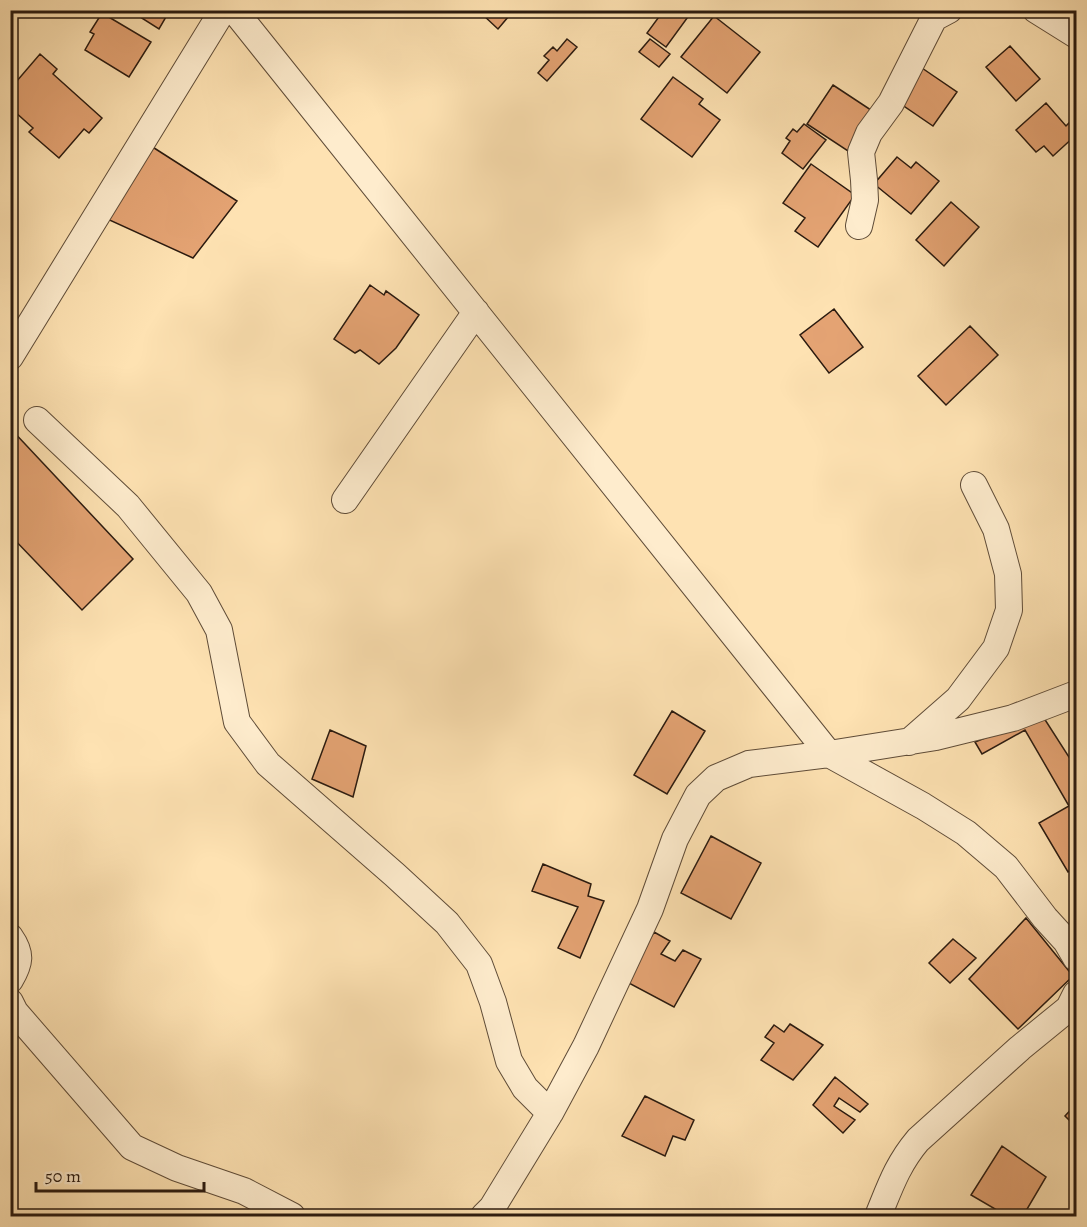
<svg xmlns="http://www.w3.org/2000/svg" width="1087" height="1227" font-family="Alegreya,serif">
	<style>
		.building { fill: #e4a373; stroke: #2a1a0f; stroke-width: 1.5 }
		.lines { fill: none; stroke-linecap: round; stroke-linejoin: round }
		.minor-casing { stroke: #5f4c38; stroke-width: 28 }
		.minor { stroke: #feeccd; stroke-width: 26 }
	</style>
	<rect width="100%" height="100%" fill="#fee2b2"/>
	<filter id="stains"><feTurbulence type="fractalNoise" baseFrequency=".00333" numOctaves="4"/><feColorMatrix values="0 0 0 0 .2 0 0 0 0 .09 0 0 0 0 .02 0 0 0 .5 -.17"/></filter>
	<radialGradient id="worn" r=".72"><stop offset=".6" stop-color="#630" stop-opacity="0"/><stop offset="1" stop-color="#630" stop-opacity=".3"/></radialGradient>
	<path class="building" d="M129,10H170L159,29Z
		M487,10H514L498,29L483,15Z
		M664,10H693L666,47L647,33Z
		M102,13L151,42L129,77L85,50L94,34L90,32Z
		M714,16L760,52L727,93L681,57Z
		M567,39L577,47L547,81L538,73L549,60L544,56L553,47L557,51Z
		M650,39L670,54L659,67L639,52Z
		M1010,46L1040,79L1016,101L986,67Z
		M40,54L57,69L53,74L102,118L89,133L84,129L59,158L29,132L33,128L15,112L10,116V89Z
		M919,66L957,92L933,126L895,100Z
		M673,77L703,99L699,104L720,120L692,157L641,119Z
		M833,85L874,112L848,151L807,124Z
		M1046,103L1066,126L1070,122L1076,130V135L1053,156L1044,146L1036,152L1016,130Z
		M804,124L826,140L803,169L782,153L790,141L786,138L793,129L797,132Z
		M151,146L237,201L193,258L105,218Z
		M897,157L911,168L916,162L939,181L911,214L874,184Z
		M811,164L855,195L818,247L795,231L805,218L783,203Z
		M951,202L979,227L944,266L916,240Z
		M370,285L384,295L386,291L419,315L396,348L379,364L360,350L355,353L334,339Z
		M834,309L863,347L829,373L800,335Z
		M970,326L998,355L946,405L918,376Z
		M10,428L133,559L82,610L10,535Z
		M672,711L705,731L667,794L634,775Z
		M1042,715L1076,768V867L1068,872L1039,823L1069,806L1025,730L982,754L975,742Z
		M330,730L366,746L353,797L312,779Z
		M711,836L761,863L731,919L681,893Z
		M543,864L591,884L588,896L604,901L580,958L558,948L578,907L532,891Z
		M1026,918L1073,976L1018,1029L969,979Z
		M654,932L670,941L661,954L675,961L683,950L701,959L674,1007L625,981Z
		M953,939L976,958L950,983L929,963Z
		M790,1024L823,1045L793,1080L761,1060L774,1043L765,1037L774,1025L784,1032Z
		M835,1077L868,1104L860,1112L839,1098L834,1106L855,1120L843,1133L813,1105Z
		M645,1096L694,1120L685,1140L673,1136L665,1156L622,1136Z
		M1075,1105L1076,1106V1127L1065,1116Z
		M1002,1146L1046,1177L1023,1216H1007L971,1195Z"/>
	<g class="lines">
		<g class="minor-casing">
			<path id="minor" d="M234,10L829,754L923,806L966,833L1006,867L1045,918L1066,941L1076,958
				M1036,10L1076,35
				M859,226L865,200L864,180L861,152L869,133L891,103L934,18L949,10
				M10,357L223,10
				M37,420L128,506L199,593L219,630L237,722L268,764L395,875L447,923L479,964L493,1002L509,1061L525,1088L550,1113
				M345,500L476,312
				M909,742L958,699L996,648L1009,610L1008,574L996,529L974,485
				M10,937C22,954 20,963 10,980
				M10,1002L15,1012L132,1147L177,1168L244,1191L292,1216
				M484,1216L492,1208L550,1113L586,1046L650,909L675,839L698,795L716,778L749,764L829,754L936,737L1013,718L1076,694
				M878,1216C890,1187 897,1165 918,1140L1020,1048L1069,1008L1076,994"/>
		</g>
		<use href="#minor" class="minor"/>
	</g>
	<rect width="1087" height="1227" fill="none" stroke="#fee2b2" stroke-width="36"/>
	<rect x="12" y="12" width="1063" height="1203" fill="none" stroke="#2a1a0f" stroke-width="3"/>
	<rect x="18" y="18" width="1051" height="1191" fill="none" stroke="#2a1a0f" stroke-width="1.5"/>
	<path d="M36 1182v9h168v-9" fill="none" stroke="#2a1a0f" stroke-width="3"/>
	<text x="45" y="1182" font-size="18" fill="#2a1a0f" stroke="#feeccd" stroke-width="4.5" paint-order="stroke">50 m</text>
	<rect width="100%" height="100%" filter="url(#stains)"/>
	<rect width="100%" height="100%" fill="url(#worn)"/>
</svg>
